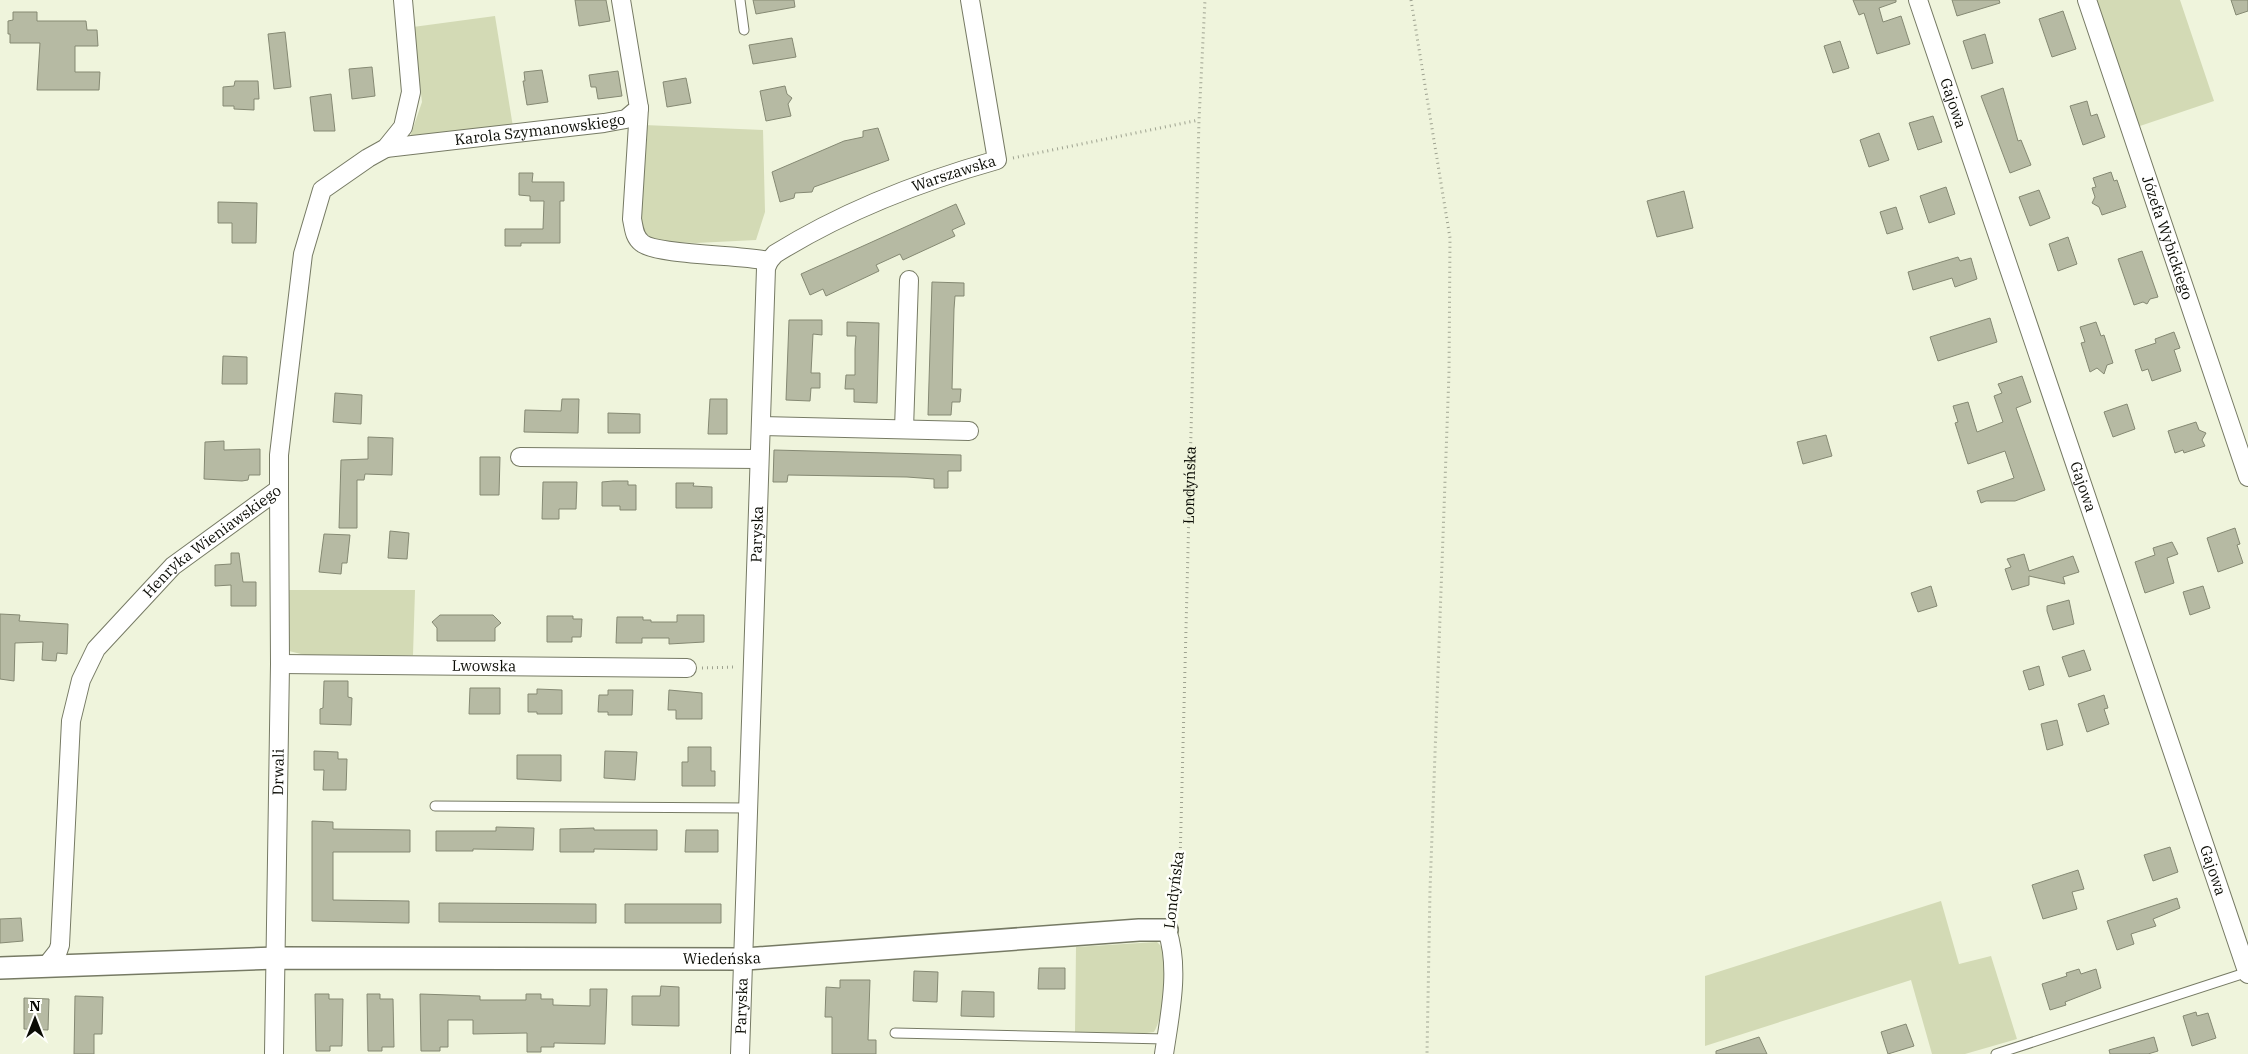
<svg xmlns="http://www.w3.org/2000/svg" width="2248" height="1054" font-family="'IBM Plex Serif',serif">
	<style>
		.green { fill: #d3dab5 }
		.building { fill: #b6baa3; stroke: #858973 }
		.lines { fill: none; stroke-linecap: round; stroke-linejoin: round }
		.service-casing { stroke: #767a64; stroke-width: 11 }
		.minor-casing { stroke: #767a64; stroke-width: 20 }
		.tertiary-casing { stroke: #767a64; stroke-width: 24 }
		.path { stroke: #9ea290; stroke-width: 3; stroke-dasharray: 1 4; stroke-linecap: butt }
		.service { stroke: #fff; stroke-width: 9 }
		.minor { stroke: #fff; stroke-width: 18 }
		.tertiary { stroke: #fff; stroke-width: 21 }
		.labels { text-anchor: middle; stroke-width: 5; stroke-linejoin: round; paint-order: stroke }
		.street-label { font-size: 15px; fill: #0b0c05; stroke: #fefffa }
	</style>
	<rect width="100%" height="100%" fill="#eff4dc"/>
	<path class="green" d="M2094,0H2180L2214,101L2137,127Z
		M495,16L513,127L410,137L422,102L413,27Z
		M644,125L763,130L765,212L756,240L696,243L656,241L647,234L638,220Z
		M287,590H415L413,655L309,656L289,651Z
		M1941,901L1959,964L1991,956L2017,1039L1965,1054H1932L1911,980L1705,1046V976Z
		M1157,942C1174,955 1164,1015 1154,1032L1140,1034L1075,1032L1076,947Z"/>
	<path class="building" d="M575,0H606L610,21L579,26Z
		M753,0H794L795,7L756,14Z
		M1853,0H1896V2L1879,8L1883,22L1901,16L1910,44L1877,54L1864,13L1859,15Z
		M1952,0H1999L2000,3L1957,16Z
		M2231,0H2248V11L2236,15Z
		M2063,11L2076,49L2052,57L2039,19Z
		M13,12H37V21H86L87,30H97L98,46H75V72H100L99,90H37L40,43H10V34H8V21L13,20Z
		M285,32L291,87L274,89L268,34Z
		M1985,34L1993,63L1972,69L1963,41Z
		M792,38L796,57L753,64L749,45Z
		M1840,41L1849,68L1833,73L1824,46Z
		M372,67L375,96L352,99L349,69Z
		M542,70L548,102L527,105L523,81H525L524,72Z
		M618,71L622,96L598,99L596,87H591L589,75Z
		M686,78L691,103L667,107L663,82Z
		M235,81H258L259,99H254V110L234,109V106H223V87L234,86Z
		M785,86L787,94L792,98L788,104L791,116L766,121L760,91Z
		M2003,88L2018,141L2021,140L2031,165L2010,173L1981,96Z
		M331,94L335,131H314L310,97Z
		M2087,101L2091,116L2097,114L2105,137L2083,145L2070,106Z
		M1933,116L1942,142L1918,150L1909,123Z
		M878,128L889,160L814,187L812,192L795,193L794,198L780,202L772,172L844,141L863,137V131Z
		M1879,133L1889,160L1869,167L1860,140Z
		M2111,172L2114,181L2117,180L2126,207L2102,215L2099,207L2092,203L2095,197L2092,188L2096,187L2093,178Z
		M519,173H533L532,182H564V201H560V243H521V246H505V229H543L544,201H530V196L519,195Z
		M1946,187L1955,214L1929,223L1920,196Z
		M2039,190L2050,218L2030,226L2019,197Z
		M1684,191L1693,228L1657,237L1647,201Z
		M218,202L257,203L256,243H232V223H218Z
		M956,204L965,224L952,230L955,236L903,260L900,254L876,265L879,271L826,296L823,289L810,295L801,274Z
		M1896,207L1903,229L1887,234L1880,212Z
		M2068,237L2077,264L2058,271L2049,244Z
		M2142,251L2158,297L2150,299L2147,304L2143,302L2134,305L2118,259Z
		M1958,257L1960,261L1971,258L1977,279L1955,287L1952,278L1913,290L1908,272Z
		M932,282L964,283V296H955L954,309L952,389H961L960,402H952L951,415H928Z
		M1990,318L1997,342L1938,361L1930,337Z
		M789,320H822V335L813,334L811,373H820V388H811L810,401L786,400Z
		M847,322L879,323L877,403L854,402V389H845L846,375H855V349L856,336H847Z
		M2096,322L2101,336L2104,335L2113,363L2107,365L2104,374L2097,368L2090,372L2081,343L2085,342L2080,327Z
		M2174,332L2180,348L2174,350L2181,371L2152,381L2148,369L2142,371L2135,350L2156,343L2155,339Z
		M223,356L247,357V384H222Z
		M2022,376L2031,402L2016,408L2045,490L2015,501H1986L1981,503L1977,491L2014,478L2005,451L1968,464L1955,423L1958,422L1953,406L1968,402L1977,432L2003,422L1994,396L2002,393L1998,384Z
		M335,393L362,395L361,424L333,422Z
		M562,399H579L578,433L524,432L525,410L561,411Z
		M710,399H727V434H708Z
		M2127,404L2135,429L2113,437L2104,412Z
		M608,413L640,414V433H608Z
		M2196,422L2199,430L2206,433L2202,440L2205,446L2184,453L2183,450L2175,453L2168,431Z
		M1826,435L1832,456L1803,464L1797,442Z
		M368,437L393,438L392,475L365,474L364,480H357V528H339L341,460L368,459Z
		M224,441V450L260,449V475H249L248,480L242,481L204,479L205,442Z
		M774,450L961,455V471H948V488H934V479L907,477L788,475L787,482H773Z
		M480,457H500L499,495H480Z
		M613,481H628V485H636V510H620V506H602V482Z
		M543,482H577L576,509H559V519H542Z
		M676,483H694L693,486L712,487V508H676Z
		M2235,528L2240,544L2237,545L2243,563L2218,572L2207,538Z
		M390,531L409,533L407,559L388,558Z
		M324,534L350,535L347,563H342L341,574L319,572Z
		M2172,542L2178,554L2167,558L2174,583L2145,593L2135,562L2155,555L2153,548Z
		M231,553H239L243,582H256V606H231V585L215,586V565L231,564Z
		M2024,554L2029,571L2073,556L2079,572L2063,577L2065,584L2029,576V585L2012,590L2005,569L2011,567L2007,559Z
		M1931,586L1937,606L1918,612L1911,593Z
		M2203,586L2210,608L2190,615L2183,592Z
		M2069,600L2074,624L2053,630L2047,611V606Z
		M0,614L20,615L19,621L68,624L67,654L57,653L56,661L42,660L43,642L15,643L14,681L0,679Z
		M440,615H493L501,623L495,628V641H437V628L432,622Z
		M677,615H704V642L669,644V638H642V643H616L617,617H643V620H651V622H677Z
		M547,616H573V619H582L581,637H572V642H547Z
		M2084,650L2091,670L2069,677L2062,657Z
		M2039,666L2044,685L2029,690L2023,671Z
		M324,681H348V697L352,698L351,725L320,724V709L323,708Z
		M470,688H500V714H469Z
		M537,689L562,690V714H537V712H528V694H537Z
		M608,690H633L632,715H608V712H598L599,695H608Z
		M669,690L702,693V719H676V710H668Z
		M2104,695L2108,708L2104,709L2109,724L2087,732L2078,704Z
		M2057,720L2063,745L2047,750L2041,724Z
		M688,747H711V771H715V786H682V762H688Z
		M314,751L338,752V759H347L346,790H323L324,770H314Z
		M605,751L637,752L635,780L604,778Z
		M517,755H561V781L517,779Z
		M312,821L333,822V829L410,830V852H333V900L409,901V923L312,921Z
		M496,827L534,828L533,850L473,849V851H436V831H496Z
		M594,828V830H657V850L594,849V852H560V829Z
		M686,830H718V852H685Z
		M2170,847L2178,872L2153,881L2144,855Z
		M2078,870L2084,889L2072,892L2077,909L2043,919L2032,885Z
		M2177,898L2180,908L2153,919L2156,926L2131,934L2134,944L2117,950L2107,921Z
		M439,903L596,904V923L439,922Z
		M625,904H721V923H625Z
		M21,918L23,941L0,943V919Z
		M1039,968H1065V989H1038Z
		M2079,969L2081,974L2096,969L2101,988L2065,1002L2066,1005L2050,1010L2042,984L2067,976L2066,973Z
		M914,971L938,972L937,1002L913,1001Z
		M840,980H870L868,1040H876V1054H832V1017H825L826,987L840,988Z
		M661,986L679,987V1026L632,1025V996H660Z
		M590,989H607L605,1044L554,1043V1047H541V1052H527V1033L473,1034V1020H448V1047H440V1051H421L420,994L480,996V1000H526V994H541V999H553V1005L590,1006Z
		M962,991L994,992V1017L961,1016Z
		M315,994H329V999H343L342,1046H330V1051H316Z
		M367,994H380V999H393L394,1047H382V1051H368Z
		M75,996L103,997L102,1034H94V1054H74Z
		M24,998L49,999L48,1030L24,1029Z
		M2196,1012L2197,1016L2208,1013L2216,1038L2192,1046L2183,1016Z
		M1906,1024L1914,1046L1888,1054L1881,1032Z
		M1759,1037L1767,1054H1716V1051Z
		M2154,1037L2158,1051L2148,1054H2110L2109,1050Z"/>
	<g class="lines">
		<g class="service-casing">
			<path id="service" d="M740,0L744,30
				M435,806L749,808
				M895,1033L1166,1039
				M1996,1054L2248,972"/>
		</g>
		<g class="minor-casing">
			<g id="minor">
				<path id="s2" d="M1918,0L2248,974"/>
				<path id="s3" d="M2087,0L2248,477"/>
				<path d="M639,108L632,219C634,228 634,237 642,243C656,255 744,255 769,261"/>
				<path id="s4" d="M386,148L604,123L626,119L639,108L621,0"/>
				<path d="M761,426L969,431"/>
				<path d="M904,429L909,280"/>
				<path d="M520,457L759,459"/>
				<path id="s5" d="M280,664L687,668"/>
				<path id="s6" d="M47,965L58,951L60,945L71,721L81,680L96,649L173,566L279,489V455L303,254L322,190L368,158L386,148L403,127L411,92L403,0"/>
				<path id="s7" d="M274,1054L280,664L279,489"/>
				<path id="s8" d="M740,1054L766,268L769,261L775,254C844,211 919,182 997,160L970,0"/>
				<path d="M1164,1054C1170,1014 1180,968 1167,930"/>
			</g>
		</g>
		<g class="tertiary-casing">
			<g id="tertiary">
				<path id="s9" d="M0,968L277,958L745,959L1139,930H1167"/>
			</g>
		</g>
		<g class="path">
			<path d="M1411,0L1450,238L1449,373L1430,890L1427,1054"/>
			<path d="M1013,158L1199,120"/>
			<path d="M702,668L736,667"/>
			<path id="s1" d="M1170,912L1180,863L1199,120L1205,0"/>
		</g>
		<use href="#service" class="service"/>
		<use href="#minor" class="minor"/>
		<use href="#tertiary" class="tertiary"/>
	</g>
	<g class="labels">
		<g class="street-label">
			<text dy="5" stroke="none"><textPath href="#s2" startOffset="109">Gajowa</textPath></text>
			<text dy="5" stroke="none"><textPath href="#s4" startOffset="155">Karola Szymanowskiego</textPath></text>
			<text dy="5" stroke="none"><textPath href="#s8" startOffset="1000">Warszawska</textPath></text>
			<text dy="5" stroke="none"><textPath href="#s3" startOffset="251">Józefa Wybickiego</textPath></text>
			<text dy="5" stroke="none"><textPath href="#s1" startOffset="428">Londyńska</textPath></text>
			<text dy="5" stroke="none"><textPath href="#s2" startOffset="514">Gajowa</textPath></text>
			<text dy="5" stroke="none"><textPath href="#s8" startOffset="520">Paryska</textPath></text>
			<text dy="5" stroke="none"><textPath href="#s6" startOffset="484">Henryka Wieniawskiego</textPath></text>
			<text dy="5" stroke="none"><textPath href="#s5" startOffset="204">Lwowska</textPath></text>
			<text dy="5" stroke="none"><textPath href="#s7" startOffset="282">Drwali</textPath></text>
			<text dy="5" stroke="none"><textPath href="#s2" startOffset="919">Gajowa</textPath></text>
			<text transform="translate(1174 890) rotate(-83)" y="5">Londyńska</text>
			<text dy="5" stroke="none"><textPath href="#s9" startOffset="722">Wiedeńska</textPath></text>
			<text dy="5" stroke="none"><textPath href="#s8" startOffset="48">Paryska</textPath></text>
		</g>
	</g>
	<g transform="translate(35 1019)" stroke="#fefffa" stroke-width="4" paint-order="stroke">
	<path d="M0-4L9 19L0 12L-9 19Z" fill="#0b0c05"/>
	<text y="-8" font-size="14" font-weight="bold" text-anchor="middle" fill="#0b0c05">N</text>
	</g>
</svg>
